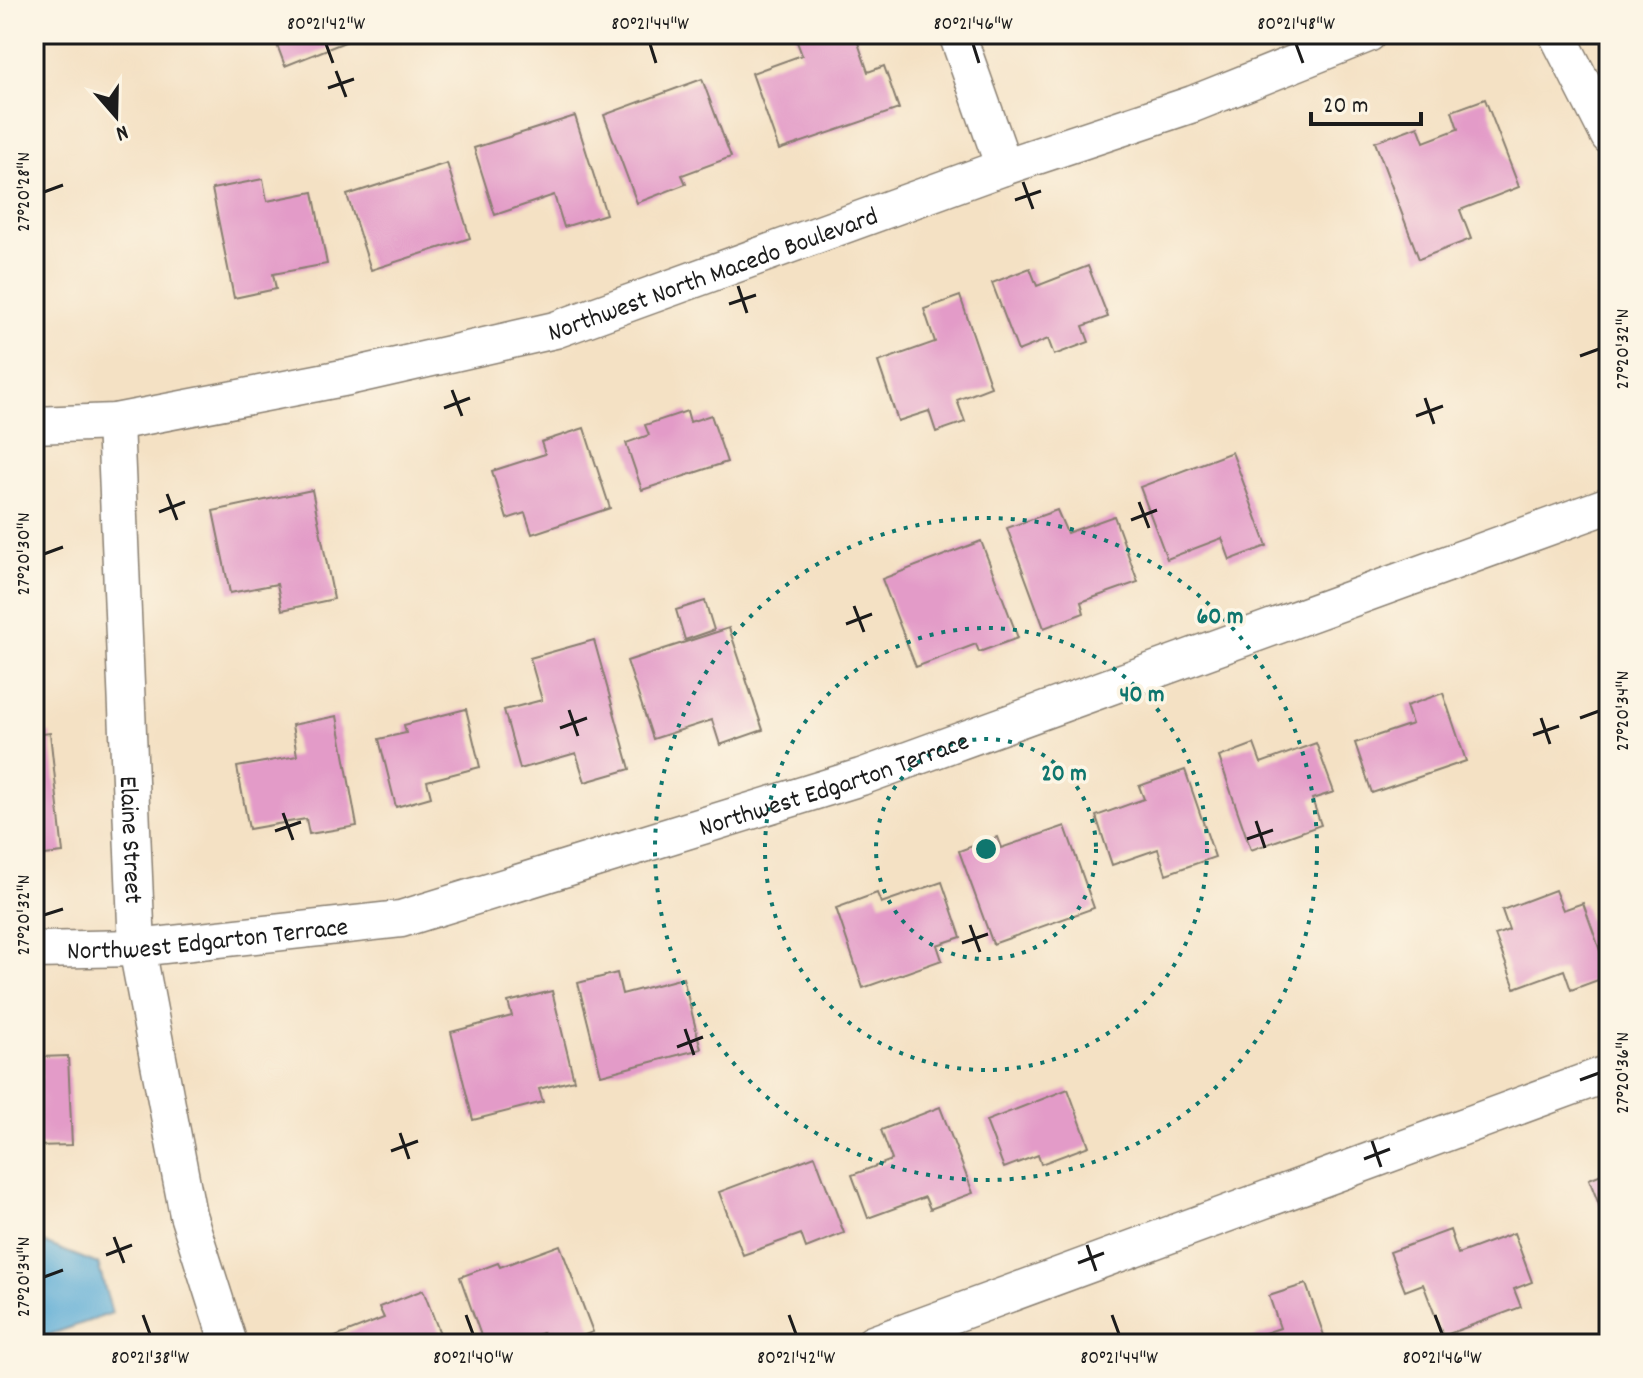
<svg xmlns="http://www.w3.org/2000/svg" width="1643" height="1378" font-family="Dekko,sans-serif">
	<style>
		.water { fill: #5cacd6; stroke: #3c6479; stroke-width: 2 }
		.building { fill: #e39bc8 }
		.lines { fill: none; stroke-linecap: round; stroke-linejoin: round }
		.minor-casing { stroke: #887e70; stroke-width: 39 }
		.minor { stroke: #fff; stroke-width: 36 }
		.ticks { fill: none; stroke: #1c1c1c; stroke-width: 3 }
		.ring { fill: none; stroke: #0f766e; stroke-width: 4; stroke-dasharray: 4 8 }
		.labels { text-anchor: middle; stroke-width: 7; stroke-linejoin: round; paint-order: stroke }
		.street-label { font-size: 26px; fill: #1c1c1c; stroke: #fcf5e5 }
		.centre { fill: #0f766e; stroke: #fcf5e5; stroke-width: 4 }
		.ring-label { font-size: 24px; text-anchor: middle; font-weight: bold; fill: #0f766e; stroke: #fcf5e5; stroke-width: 7; stroke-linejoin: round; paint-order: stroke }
		.neatline { fill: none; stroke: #1c1c1c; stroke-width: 3 }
		.ticks-label { font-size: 20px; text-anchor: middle; fill: #1c1c1c }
	</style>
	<rect width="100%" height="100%" fill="#fcf5e5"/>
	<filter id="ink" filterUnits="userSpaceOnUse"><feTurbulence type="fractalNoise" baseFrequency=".0125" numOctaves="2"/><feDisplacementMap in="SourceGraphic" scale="16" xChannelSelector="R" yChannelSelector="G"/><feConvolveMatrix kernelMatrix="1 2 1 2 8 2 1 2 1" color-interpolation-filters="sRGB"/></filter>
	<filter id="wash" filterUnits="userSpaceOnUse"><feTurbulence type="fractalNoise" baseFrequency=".006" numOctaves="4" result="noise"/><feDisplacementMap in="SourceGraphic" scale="32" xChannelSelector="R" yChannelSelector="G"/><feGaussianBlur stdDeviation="1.8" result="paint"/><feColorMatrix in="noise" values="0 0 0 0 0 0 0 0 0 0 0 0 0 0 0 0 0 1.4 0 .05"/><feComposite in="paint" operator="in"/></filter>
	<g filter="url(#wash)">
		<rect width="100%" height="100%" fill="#f4e1c4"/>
		<path class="water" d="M34,1239L98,1264L112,1313L34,1340Z"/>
		<g id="blocks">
			<path class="building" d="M273,34H365L285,66Z
				M794,34H855L868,72L884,66L899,109L779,150L752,73L802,55Z
				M702,79L731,157L682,175L686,184L637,203L604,115Z
				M1485,99L1519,187L1460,210L1471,239L1419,259L1375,142L1418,126L1424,142L1458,129L1452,111Z
				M575,116L606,214L564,227L554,195L495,215L474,148Z
				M447,163L470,238L371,270L347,195Z
				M263,179L267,201L313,192L327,264L273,274L276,289L234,298L212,189Z
				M1088,266L1108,317L1083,326L1089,342L1054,355L1048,339L1018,351L992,283L1030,268L1037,286Z
				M960,296L991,387L957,400L965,422L936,432L929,411L898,421L878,362L935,342L924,309Z
				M687,411L690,422L711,415L727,462L642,490L626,443L649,435L645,425Z
				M584,428L610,508L532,534L525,513L507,519L492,471L545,454L541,442Z
				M1232,452L1267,546L1230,560L1222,538L1167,559L1140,487Z
				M312,490L334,599L282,610L277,584L230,593L213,511Z
				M1057,510L1067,533L1114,516L1138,582L1081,602L1084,613L1044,628L1007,528Z
				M981,541L1018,638L979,652L976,644L916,667L882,579Z
				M705,601L714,630L685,640L676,610Z
				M729,628L763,730L720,745L712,720L653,739L627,661Z
				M594,640L630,769L585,782L576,753L520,769L504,710L542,700L530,658Z
				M1443,693L1466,761L1372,793L1355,743L1412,724L1406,706Z
				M466,709L480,767L427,781L431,797L396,807L379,739L406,733L404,725Z
				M337,716L357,826L309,834L306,819L249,829L237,767L297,756L292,725Z
				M50,733L63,853L34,856V735Z
				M1316,743L1334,792L1312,799L1321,825L1251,850L1219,757L1254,744L1261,763Z
				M1185,770L1215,857L1166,874L1158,849L1112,865L1096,816L1144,799L1139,786Z
				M1065,826L1094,908L993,944L959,851L997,837L1001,848Z
				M942,882L961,937L937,945L942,960L863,988L836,908L877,893L881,903Z
				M1555,890L1563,910L1583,903L1609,976L1571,990L1564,970L1515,988L1495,935L1509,930L1502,910Z
				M617,973L622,994L683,978L701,1049L601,1075L578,983Z
				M552,991L574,1080L539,1089L543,1102L473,1120L451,1032L512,1016L508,1002Z
				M68,1056L72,1145L34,1146V1078H42L40,1057Z
				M1068,1089L1089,1146L1041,1164L1038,1155L1004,1168L986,1121Z
				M940,1107L973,1193L930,1209L925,1197L868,1218L852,1175L892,1160L881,1130Z
				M815,1156L844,1233L806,1248L801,1234L743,1255L719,1192Z
				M1609,1171V1230L1589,1179Z
				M1450,1230L1458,1254L1514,1233L1532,1282L1514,1289L1521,1307L1443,1336L1423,1284L1405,1291L1390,1252Z
				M560,1245L593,1332L561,1344H547L543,1333L513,1344H484L460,1277L498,1263L500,1267Z
				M1306,1284L1327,1344H1245L1244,1340L1280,1328L1269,1296Z
				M423,1290L444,1344H332L330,1339L384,1318L379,1307Z"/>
		</g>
	</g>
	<g filter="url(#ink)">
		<use href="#blocks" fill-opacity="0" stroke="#887e70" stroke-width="2"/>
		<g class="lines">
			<g class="minor-casing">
				<g id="minor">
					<path d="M957,34L1004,167"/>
					<path d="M1557,34L1609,136"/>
					<path id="s1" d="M115,422L137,948L188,1215L229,1344"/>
					<path id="s2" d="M34,425L115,422L348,377L555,330L1004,167L1193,104L1368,34"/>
					<path id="s3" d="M34,950L137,948L401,919L861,777L1609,505"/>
					<path d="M873,1344L1609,1073"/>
				</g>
			</g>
			<use href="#minor" class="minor"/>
		</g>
	</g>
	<path class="ticks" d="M326,44L333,63M650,44L656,63M973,44L979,63M1296,44L1303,63M336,71L346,97M328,88L354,79M1023,182L1033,209M44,192L63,185M1015,200L1041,191M738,286L747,313M729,304L756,295M1580,356L1599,349M452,390L462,416M1425,398L1434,424M444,408L470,398M1416,416L1443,406M167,494L177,520M1139,502L1149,528M159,512L185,502M1131,520L1157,510M44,554L63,547M854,606L864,632M846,624L872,614M569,710L578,736M1541,718L1550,744M1580,718L1599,711M560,728L587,718M1533,735L1559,726M283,813L293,840M1256,821L1265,848M275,831L301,822M1247,839L1273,830M44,915L63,909M970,925L980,952M962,943L988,934M685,1029L694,1055M677,1047L703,1037M1580,1080L1599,1073M400,1133L409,1159M1372,1141L1381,1167M391,1151L418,1141M1364,1159L1390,1149M114,1237L124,1263M1087,1245L1096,1271M106,1255L132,1245M1078,1263L1104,1253M44,1277L63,1270M143,1315L150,1334M466,1315L473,1334M789,1315L796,1334M1112,1315L1119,1334M1435,1315L1442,1334"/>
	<g class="ring">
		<circle cx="986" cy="849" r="110"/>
		<circle cx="986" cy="849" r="221"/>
		<circle cx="986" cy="849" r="331"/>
	</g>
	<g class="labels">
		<g class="street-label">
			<text dy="9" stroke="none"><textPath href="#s2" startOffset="698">Northwest North Macedo Boulevard</textPath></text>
			<text dy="9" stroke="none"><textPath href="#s3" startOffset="822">Northwest Edgarton Terrace</textPath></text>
			<text dy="9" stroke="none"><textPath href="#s1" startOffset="418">Elaine Street</textPath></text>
			<text dy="9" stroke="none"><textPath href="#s3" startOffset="174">Northwest Edgarton Terrace</textPath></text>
		</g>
	</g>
	<circle cx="986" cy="849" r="12" class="centre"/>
	<g class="ring-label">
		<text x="1220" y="623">60 m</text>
		<text x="1142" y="701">40 m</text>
		<text x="1064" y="780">20 m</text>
	</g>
	<rect width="1643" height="1378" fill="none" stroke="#fcf5e5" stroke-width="88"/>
	<g transform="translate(116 116) rotate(160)" stroke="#fcf5e5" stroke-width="6" paint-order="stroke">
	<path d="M0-6L14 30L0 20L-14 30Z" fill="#1c1c1c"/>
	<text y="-12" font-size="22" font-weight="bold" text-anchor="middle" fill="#1c1c1c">N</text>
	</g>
	<path d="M1311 112v12h110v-12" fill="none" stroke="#1c1c1c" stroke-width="4"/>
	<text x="1323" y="112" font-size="24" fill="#1c1c1c" stroke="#fcf5e5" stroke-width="6" paint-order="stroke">20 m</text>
	<rect x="44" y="44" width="1555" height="1290" class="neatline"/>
	<g class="ticks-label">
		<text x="326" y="29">80°21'42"W</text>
		<text x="650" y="29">80°21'44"W</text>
		<text x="973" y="29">80°21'46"W</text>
		<text x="1296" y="29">80°21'48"W</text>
		<text transform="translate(22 192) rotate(-90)" y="7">27°20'28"N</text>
		<text transform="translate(1621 349) rotate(-90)" y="7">27°20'32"N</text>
		<text transform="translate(22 554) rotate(-90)" y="7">27°20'30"N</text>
		<text transform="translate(1621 711) rotate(-90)" y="7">27°20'34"N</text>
		<text transform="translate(22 915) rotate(-90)" y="7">27°20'32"N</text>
		<text transform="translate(1621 1073) rotate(-90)" y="7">27°20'36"N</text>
		<text transform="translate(22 1277) rotate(-90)" y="7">27°20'34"N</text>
		<text x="150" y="1363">80°21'38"W</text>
		<text x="473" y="1363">80°21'40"W</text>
		<text x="796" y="1363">80°21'42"W</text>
		<text x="1119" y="1363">80°21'44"W</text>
		<text x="1442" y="1363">80°21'46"W</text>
	</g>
</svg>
